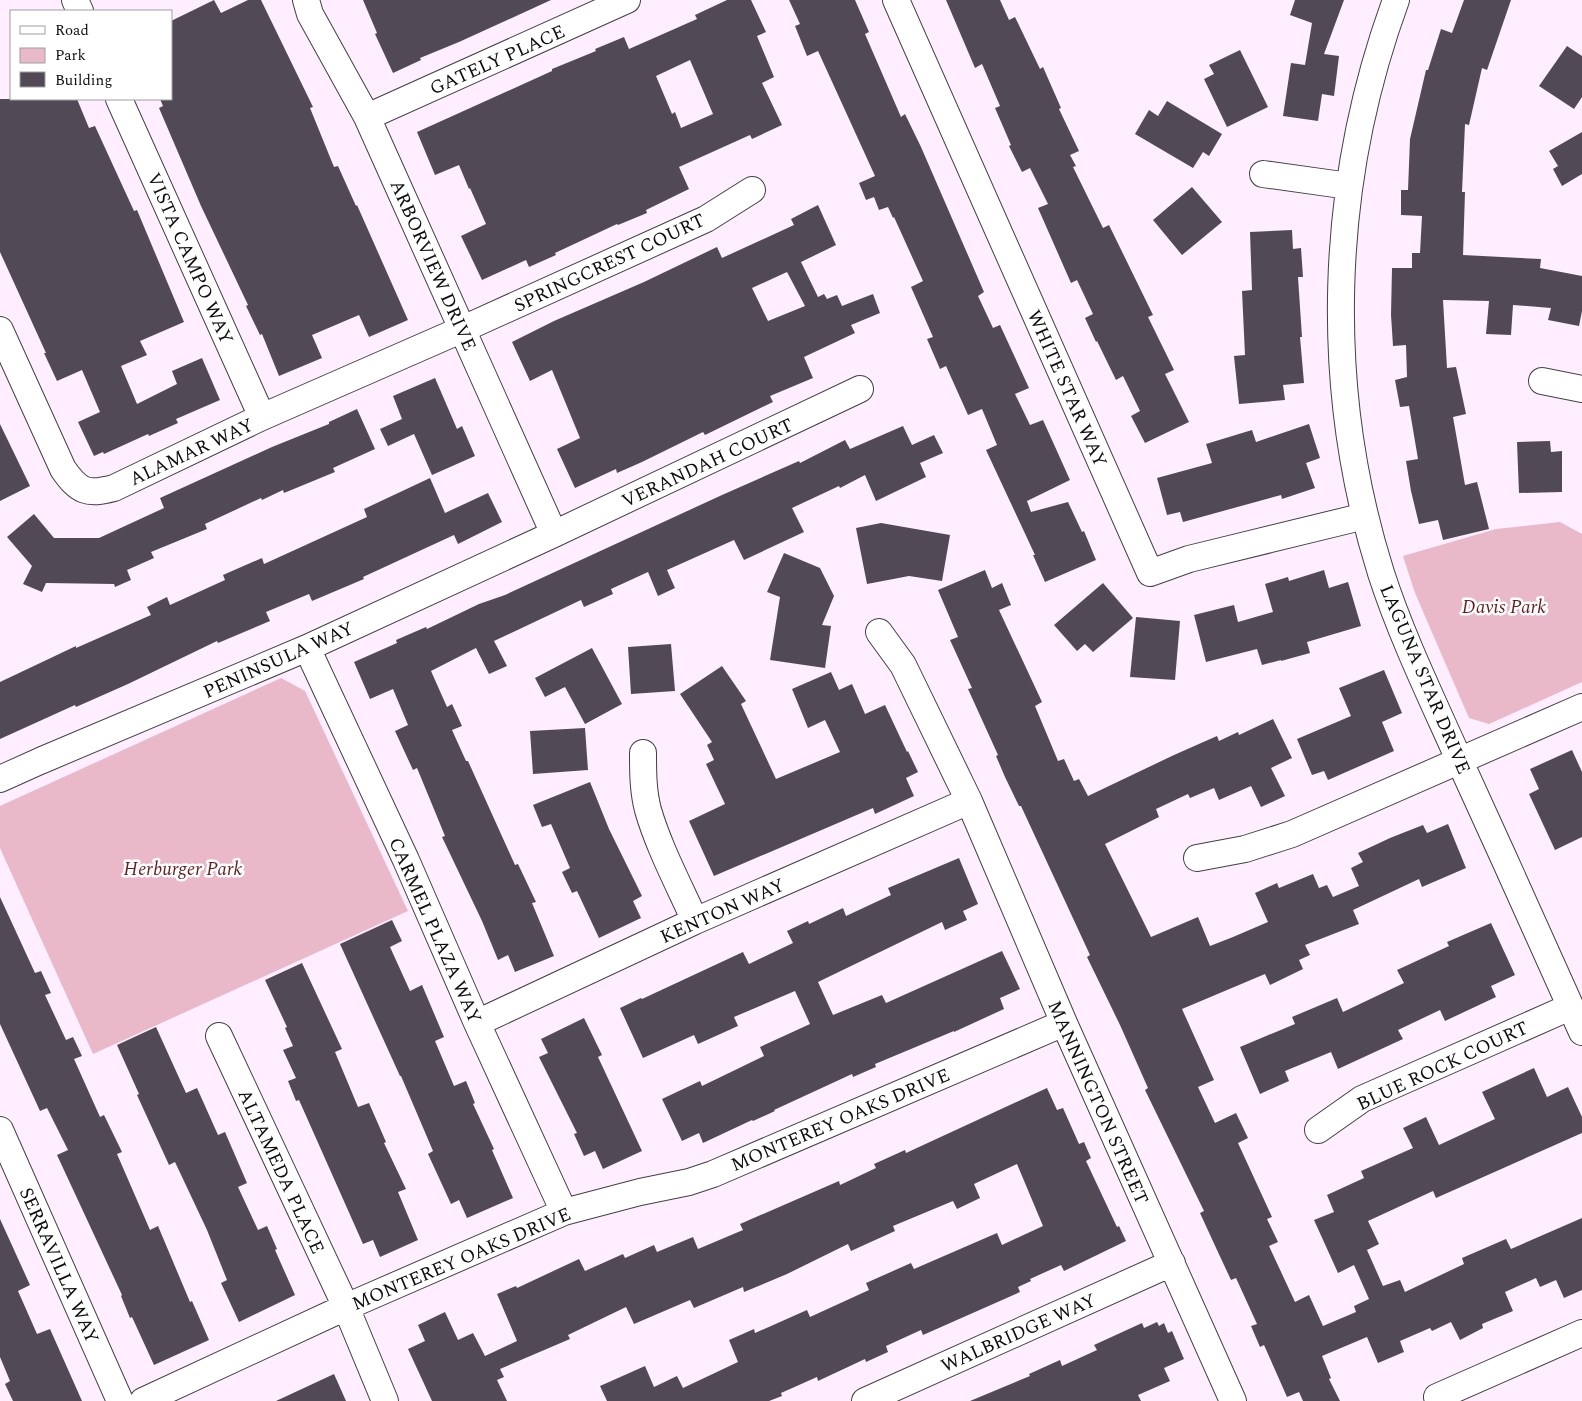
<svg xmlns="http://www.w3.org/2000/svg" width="1582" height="1401" font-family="Spectral,serif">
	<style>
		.green { fill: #e9b8c9 }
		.building { fill: #514a56; fill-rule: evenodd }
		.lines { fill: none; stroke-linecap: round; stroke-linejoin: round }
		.minor-casing { stroke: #414141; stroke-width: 28 }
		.minor { stroke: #fff; stroke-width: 26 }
		.labels { text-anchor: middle; stroke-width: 5; stroke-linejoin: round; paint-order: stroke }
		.street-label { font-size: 19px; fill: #0e0e0e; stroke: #fff }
		.park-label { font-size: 19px; font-style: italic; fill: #651e20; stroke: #fff }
	</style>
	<rect width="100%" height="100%" fill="#feeeff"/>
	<path class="green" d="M1560,522L1582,534V682L1489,724L1469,718L1415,593L1403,556L1496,529Z
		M281,678L305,691L408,911L93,1054L0,848V806Z"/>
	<path class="building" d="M214,0L221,13L248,0H261L313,107L310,108L334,167L338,166L356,206L357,205L408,320L369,337L359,315L312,335L322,358L279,376L262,334L260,335L246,306L248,305L201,206L159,108L163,106L160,99H171V21Z
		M363,0H551L459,42L420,58L421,60L393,73L375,34L377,33Z
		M727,0H751L766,32L757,36L774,77L762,83L782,125L752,139L750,135L679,167L689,189L646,210L647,213L618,225L617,224L555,253L556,255L529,267L526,260L482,280L461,236L486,224L470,188L469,189L459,165L435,175L417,132L552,71V69L596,51L595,49L624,37L629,49L697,19L695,15ZM690,60L713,114L681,128L675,112L672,114L656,76Z
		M789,0H855L869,32L865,34L901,117L905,114L921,147L984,292L978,296L993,328L1000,325L1029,388L1015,394L1030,425L1043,420L1070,480L1027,501L1031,512L1068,502L1082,532L1084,531L1096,560L1045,582L1033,555H1035L986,450L997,445L982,409L968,415L946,366L940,369L927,339L933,337L911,287L923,281L894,217L893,218L888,207L879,210L874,197L866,200L859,183L875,176L818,51L807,56L795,26L800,24Z
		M946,0H1000L1009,20L1015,17L1040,69L1043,67L1061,108L1059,109L1079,151L1070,155L1076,166L1073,167L1103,228L1109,225L1153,315L1148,317L1174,370L1165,374L1189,422L1145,443L1131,416L1140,411L1123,376L1116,380L1097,341L1096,342L1085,318L1093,314L1077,280L1071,283L1038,208L1048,204L1030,168L1022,172L1009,146L1011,145L995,108L1000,106L982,64L975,68Z
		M1295,0H1344L1324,54L1339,56L1334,96L1322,94L1318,121L1283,116L1291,63L1305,65L1312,23L1290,15Z
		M1464,0H1511L1487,70L1482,68L1469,125L1465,124L1462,192H1465L1463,255L1541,259L1540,268L1582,276V311L1579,326L1548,320L1551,308L1513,305L1511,335L1486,334L1489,301L1443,300L1447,368L1456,367L1466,414L1453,417L1465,485L1477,482L1489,529L1443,540L1438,520L1419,524L1411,491L1406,461L1418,459L1409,406L1400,407L1395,380L1407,377L1406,345L1393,346L1391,315L1392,268H1412V253H1420L1422,216L1401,215V190H1408L1410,139L1426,70H1428L1441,29L1452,33Z
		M1567,46L1582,56V97L1574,109L1539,86Z
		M1240,50L1268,107L1227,127L1204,79L1214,74L1209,65Z
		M0,99H77L89,128L95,126L134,211L137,210L184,322L140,341L147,355L121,366L137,404L177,384L172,371L202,358L220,400L176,419L178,423L149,436L148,434L104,454L103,452L94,456L78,422L100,412L82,370L57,381L44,353H46L0,252Z
		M1167,101L1222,134L1209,156L1203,152L1193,168L1135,134L1149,110L1158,116Z
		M1582,132V174L1562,186L1553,169L1558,166L1549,151Z
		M1192,187L1222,222L1182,255L1153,220Z
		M818,205L836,245L801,262L818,297L824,294L827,299L837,295L842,306L873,294L880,313L851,325L855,333L804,357L813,378L770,396L773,402L705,435L703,432L642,462L617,473L616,469L575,488L557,449L580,438L552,370L530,381L512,342L554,321L644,282L717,247L722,258L794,225L791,219ZM787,272L805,306L768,321L752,288Z
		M1292,230L1293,249L1301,248L1303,277H1298L1302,337H1300L1304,383L1283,385L1285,400L1239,404L1234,356L1245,355L1242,291L1252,290L1250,232Z
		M435,378L457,429L462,426L475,456L432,475L414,434L388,446L380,429L402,419L393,396Z
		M357,409L375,449L333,468L335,472L284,493L283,490L262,500L261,498L205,524L207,529L151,552L154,558L127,570L131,580L115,587L114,584L46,583L42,592L23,584L32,566L7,537L34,514L54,538H99L164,508L160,498L272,447L329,424V422Z
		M0,424L30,486L0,501Z
		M1309,424L1320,458L1306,463L1315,488L1282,499L1281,495L1183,522L1180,512L1167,515L1157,478L1212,463L1206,444L1252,430L1256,442Z
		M903,426L912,445L934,435L943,453L920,463L926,477L876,501L865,475L840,488L839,486L792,508L804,532L744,560L734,540L667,570L675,588L658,596L648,572L611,589L613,594L584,607L581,600L494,641L507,666L489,674L476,648L431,671L447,707L452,704L462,726L452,730L466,761H468L515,865L518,864L536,902L532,903L554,956L515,972L508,955L498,960L482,921L442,837L445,836L417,768L413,770L395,731L408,725L393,689L370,699L354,662L397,643L396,640L426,627L427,629L479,604L505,595L722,495L799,461L800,463L845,440L850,449Z
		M1550,441L1551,452L1562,451V492L1519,493L1517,442Z
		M430,478L445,513L488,493L502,522L458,544L454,535L363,577L364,579L312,601L309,594L266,612L270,621L218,643L217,641L128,684L76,707L75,705L0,739V682L76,646V648L151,615L147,607L167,597L170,605L225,580L223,575L262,558L264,564L367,517L364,509Z
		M881,523L950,535L942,581L909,576L867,584L856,528Z
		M784,553L820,568L834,596L822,625L831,626L825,668L770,660L780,597L767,592Z
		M985,570L992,588L1002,583L1011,605L999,610L1042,702L1035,706L1058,761L1064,759L1074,781L1079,779L1088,796L1174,755L1217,736L1219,741L1238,732L1239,735L1273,719L1292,758L1271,768L1285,796L1261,807L1251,786L1219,800L1214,788L1190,798L1188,794L1156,809L1159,817L1105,844L1151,937L1198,917L1210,946L1233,937L1268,922L1255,893L1277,883L1279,888L1313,874L1319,888L1327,885L1333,897L1359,886L1351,868L1363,862L1358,853L1390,838L1423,825L1427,833L1448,824L1466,868L1422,887L1419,879L1353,910L1359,924L1305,945L1310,955L1299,960L1303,969L1270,985L1265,974L1182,1009L1214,1080L1198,1087L1215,1123L1236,1113L1248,1138L1238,1143L1272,1217L1267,1219L1278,1242L1269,1246L1295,1302L1309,1295L1323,1326L1356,1312L1354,1306L1369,1299L1354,1265L1338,1273L1314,1220L1334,1212L1327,1195L1364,1178L1361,1171L1413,1148L1403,1128L1426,1117L1439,1145L1495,1119L1482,1092L1534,1068L1547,1097L1568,1087L1582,1117V1133L1436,1198L1433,1191L1368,1221L1379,1244L1367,1250L1383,1286L1400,1280L1405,1292L1464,1264L1462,1258L1506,1239L1511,1249L1582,1218V1290L1564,1298L1556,1280L1540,1287L1536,1278L1505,1292L1513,1311L1482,1324L1483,1328L1460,1340L1451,1322L1432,1331L1430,1328L1400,1341L1404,1352L1378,1363L1367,1337L1322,1356L1331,1378L1329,1379L1340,1401H1303L1299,1392L1287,1397L1264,1345L1260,1347L1251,1326L1257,1324L1236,1278L1231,1280L1217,1250L1200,1213L1204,1211L1145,1090L1148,1088L1120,1025L1087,957L1090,955L1021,806H1019L1005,777L996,756L998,755L968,689L972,688L950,640L958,637L938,590Z
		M1324,570L1329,588L1348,582L1361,626L1307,642L1310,653L1281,661V660L1262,665L1257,649L1206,662L1194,615L1234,605L1238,622L1273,612L1265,584L1288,577L1289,581Z
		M1103,583L1133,618L1093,652L1085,644L1077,651L1054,625Z
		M1136,617L1180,621L1175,680L1130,677Z
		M671,644L675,691L631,694L628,647Z
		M592,648L622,704L585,724L565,687L545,697L535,678Z
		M722,666L746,701L741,704L776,779L840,752L825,720L808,728L792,689L831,672L839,690L852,684L865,714L885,705L907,752L908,751L918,772L906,778L914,796L875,814L873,808L714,876L689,821L725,804L706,764L714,760L707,745L712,742L680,694Z
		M1384,670L1402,713L1382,722L1394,751L1328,780L1324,771L1312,775L1297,739L1351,716L1339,688Z
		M585,728L588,770L533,774L530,731Z
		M1572,750L1582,772V837L1555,850L1529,794L1539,789L1530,769Z
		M590,782L609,829L642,896L633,901L641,918L599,938L577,891L572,893L562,872L570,868L551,824L542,827L533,805Z
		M959,858L978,904L963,911L967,920L945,930L942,922L818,982L833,1015L882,995L886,1003L1002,951L1020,989L1000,998L1004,1009L954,1032V1031L875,1064L876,1067L853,1077L852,1074L774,1110L775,1111L753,1121L752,1120L703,1143L699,1133L682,1141L662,1099L700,1081L702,1086L764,1056L760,1047L810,1024L795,991L734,1017L738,1026L698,1044L694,1035L643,1058L620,1008L641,998L642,999L743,952L749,964L793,943L787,931L808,921L809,924L843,908L846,916L891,895L888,888Z
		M0,897L35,973L41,971L51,993L45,995L66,1040L73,1037L82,1056L74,1059L100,1117L104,1115L122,1152L117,1154L150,1230L158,1226L190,1302L192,1301L209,1340L154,1365L132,1317L130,1318L121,1296L122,1295L57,1155L68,1150L47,1108L40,1111L0,1024Z
		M392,920L402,941L390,947L410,991L422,985L444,1037L435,1041L454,1086L466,1081L475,1103L473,1104L494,1149L492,1150L513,1198L467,1218L459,1200L451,1204L428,1154L433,1151L401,1076H400L340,944Z
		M1491,923L1515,975L1491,986L1496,997L1445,1021L1440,1010L1398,1030L1403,1039L1338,1069L1331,1052L1285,1071L1289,1081L1260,1094L1240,1047L1295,1024L1292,1017L1337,998L1343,1012L1404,983L1397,970L1449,946L1447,942Z
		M302,963L342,1049L335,1052L358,1107L369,1103L386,1142L384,1143L406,1189L398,1192L418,1240L380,1257L373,1240L363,1244L299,1100L296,1101L288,1081L296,1078L283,1050L293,1046L285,1028L287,1027L265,980Z
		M584,1018L602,1055L598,1057L642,1151L603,1169L595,1151L584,1156L574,1134L577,1133L539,1057L548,1053L541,1039Z
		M156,1027L186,1093L197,1088L218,1135L225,1132L247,1183L238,1187L258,1230L267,1226L277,1249L275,1250L295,1295L239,1322L221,1283L227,1280L207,1230L175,1162L169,1165L137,1095L139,1094L117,1045Z
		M1047,1088L1057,1110L1063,1108L1079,1144L1084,1142L1091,1158L1086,1161L1117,1227L1119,1226L1126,1241L1064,1271L1061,1265L1030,1279L1031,1281L1018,1287L1020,1292L923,1335L921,1330L886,1346L888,1352L866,1362L865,1359L818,1381L817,1377L781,1393L782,1396L769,1401H607L600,1386L645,1366L654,1387L677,1376L683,1388L738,1362L729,1340L754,1329L755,1333L807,1310L810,1317L869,1290L866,1283L911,1263L914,1269L997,1233L1002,1245L1043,1226L1017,1164L974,1184L980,1198L957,1209L953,1201L893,1226L895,1231L851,1251L848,1244L787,1274L744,1292L743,1287L694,1308L690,1300L634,1324L626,1307L568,1335L570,1339L500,1369L504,1377L497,1380L507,1401H432L408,1349L425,1341L418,1325L445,1312L458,1340L473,1333L485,1356L517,1341L497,1294L516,1286L517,1288L579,1259L585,1271L623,1254L625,1258L654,1245L657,1252L693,1237L698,1249L743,1230L740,1224L839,1181L840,1185L876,1168L874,1164L905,1150L906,1153Z
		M0,1219L30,1285L18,1291L37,1334L50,1329L82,1401H13L5,1384L10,1381L0,1357Z
		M1157,1322L1159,1326L1164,1323L1168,1333L1172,1331L1184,1359L1164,1368L1170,1381L1138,1395L1141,1401H970L1030,1376L1029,1374L1060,1360L1062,1366L1097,1350L1094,1345L1142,1323L1144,1328Z
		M334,1374L346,1401H276Z"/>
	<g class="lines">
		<g class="minor-casing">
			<path id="minor" d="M75,0L80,11
				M306,0L310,14L367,117L554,534
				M896,0L1150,573L1189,559L1365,516
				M1396,0C1329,183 1322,386 1381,573C1402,638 1433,701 1461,764C1502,853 1542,943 1582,1032
				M119,99L262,417
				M367,117L627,0
				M1263,174L1349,186
				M0,330L63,469C79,492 87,495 114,488L262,417L463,329L706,219L752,190
				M1542,381L1582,389
				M879,632L903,665L969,801L1064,1023L1233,1401
				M307,648L406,860L477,1023L564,1212
				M643,753C643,772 643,791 648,810C659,848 679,885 695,921
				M0,779L40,761L307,648L554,534L860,389
				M1197,858L1245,849L1292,834L1582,707
				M477,1023L695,921L969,801
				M219,1036L346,1307L385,1401
				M0,1130L120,1401
				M1318,1130L1362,1099L1570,1007
				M1437,1397L1582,1333
				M143,1401L346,1307L564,1212L640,1192L689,1182L713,1174L1064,1023
				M865,1401L1172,1263"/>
		</g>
		<use href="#minor" class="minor"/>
	</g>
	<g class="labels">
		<g class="street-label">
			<text transform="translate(497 59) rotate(-24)" y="7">GATELY PLACE</text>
			<text transform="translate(191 258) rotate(66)" y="7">VISTA CAMPO WAY</text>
			<text transform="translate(609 262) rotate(-25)" y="7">SPRINGCREST COURT</text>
			<text transform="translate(434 265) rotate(66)" y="7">ARBORVIEW DRIVE</text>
			<text transform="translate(1068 388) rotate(66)" y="7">WHITE STAR WAY</text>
			<text transform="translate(191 451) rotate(-25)" y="7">ALAMAR WAY</text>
			<text transform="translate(707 462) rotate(-25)" y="7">VERANDAH COURT</text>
			<text transform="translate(278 659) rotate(-24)" y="7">PENINSULA WAY</text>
			<text transform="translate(1426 679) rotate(67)" y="7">LAGUNA STAR DRIVE</text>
			<text transform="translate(722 910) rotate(-24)" y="7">KENTON WAY</text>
			<text transform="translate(436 930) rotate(66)" y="7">CARMEL PLAZA WAY</text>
			<text transform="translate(1442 1065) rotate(-25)" y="7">BLUE ROCK COURT</text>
			<text transform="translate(1099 1102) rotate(66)" y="7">MANNINGTON STREET</text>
			<text transform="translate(840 1119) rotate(-23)" y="7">MONTEREY OAKS DRIVE</text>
			<text transform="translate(282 1171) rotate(65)" y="7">ALTAMEDA PLACE</text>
			<text transform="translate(461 1258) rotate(-23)" y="7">MONTEREY OAKS DRIVE</text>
			<text transform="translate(60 1265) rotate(66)" y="7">SERRAVILLA WAY</text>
			<text transform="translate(1018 1332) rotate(-24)" y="7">WALBRIDGE WAY</text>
		</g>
		<g class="park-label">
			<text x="1504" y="613">Davis Park</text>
			<text x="183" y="875">Herburger Park</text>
		</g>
	</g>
	<rect x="10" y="10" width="162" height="90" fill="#ffffff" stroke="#9f9f9f"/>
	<rect x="20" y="26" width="25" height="8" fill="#ffffff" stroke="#9f9f9f"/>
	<text x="55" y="35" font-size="15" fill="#0e0e0e">Road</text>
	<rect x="20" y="48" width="25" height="15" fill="#e9b8c9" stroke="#9f9f9f"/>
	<text x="55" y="60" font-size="15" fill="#0e0e0e">Park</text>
	<rect x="20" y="72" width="25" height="15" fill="#514a56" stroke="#9f9f9f"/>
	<text x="55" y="85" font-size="15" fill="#0e0e0e">Building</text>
</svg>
